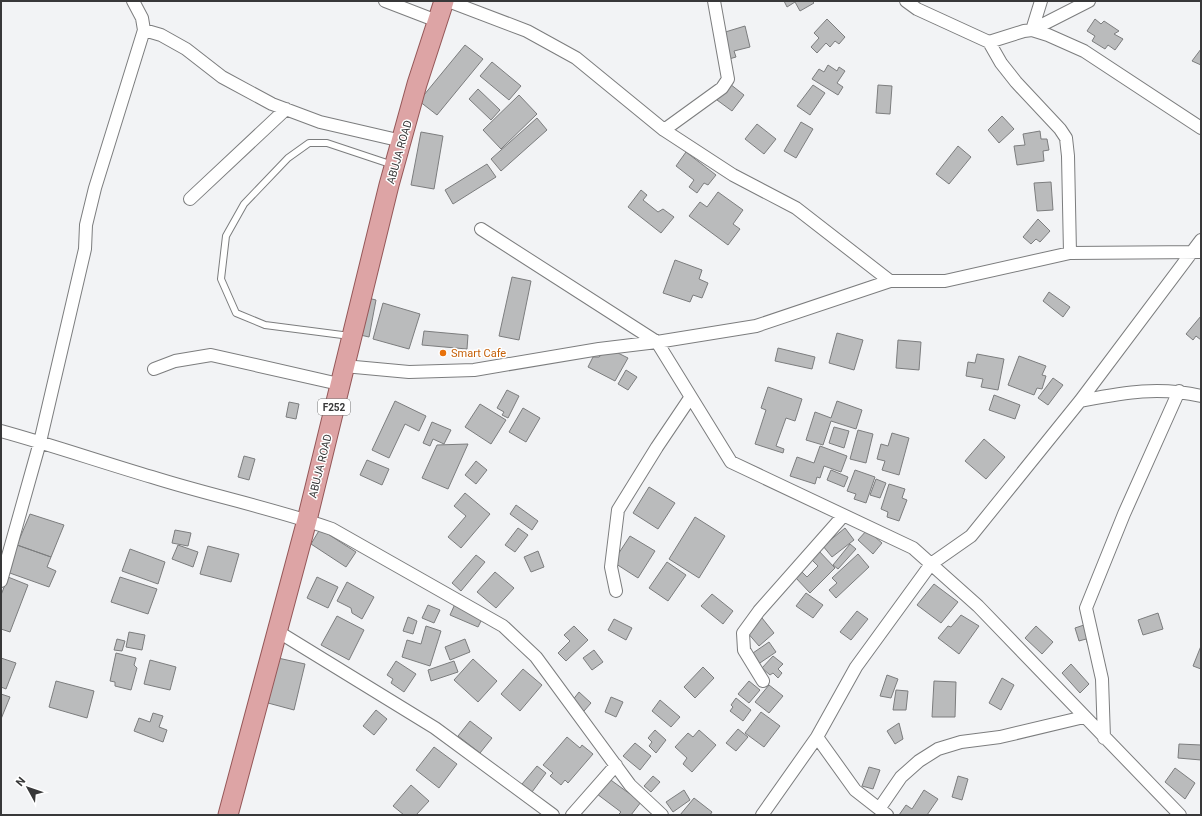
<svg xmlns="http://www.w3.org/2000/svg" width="1202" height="816" font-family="Roboto,sans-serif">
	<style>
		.building { fill: #babbbc; stroke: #7c7d7e }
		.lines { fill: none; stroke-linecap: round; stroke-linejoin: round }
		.service-casing { stroke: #7c7d7e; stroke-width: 8 }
		.minor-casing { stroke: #7c7d7e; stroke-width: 14 }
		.primary-casing { stroke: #955758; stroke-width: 21 }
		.service { stroke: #fff; stroke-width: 6 }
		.minor { stroke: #fff; stroke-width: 12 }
		.primary { stroke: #dda4a5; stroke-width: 19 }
		.food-dot { fill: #e8710a; stroke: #fff; stroke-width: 1.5 }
		.labels { text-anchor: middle; stroke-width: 3; stroke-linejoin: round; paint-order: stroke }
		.shield { fill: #fff; stroke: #747474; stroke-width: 1 }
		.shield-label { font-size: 10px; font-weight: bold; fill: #383839 }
		.street-label { font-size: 11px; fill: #383839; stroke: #fff }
		.food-label { font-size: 11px; fill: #c56008; stroke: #fff; text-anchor: start }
	</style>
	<rect width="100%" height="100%" fill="#f2f3f5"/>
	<path class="building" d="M784,1H812L814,3L800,11L795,2L787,7Z
		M827,19L845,37L839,44L835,41L830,47L826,43L817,53L811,47L819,38L814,33Z
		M1095,19L1101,24L1104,21L1119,31L1114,34L1123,39L1115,50L1108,45L1105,49L1092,41L1095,36L1087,31Z
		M745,26L750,47L734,51L736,57L729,59L722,33Z
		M465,45L483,59L437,115L419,101Z
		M1201,49V65L1192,61Z
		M492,62L521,86L509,100L480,76Z
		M828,65L837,71L839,67L845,71L837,83L843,87L838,95L812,79L819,69L824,72Z
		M730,84L744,95L732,111L717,100Z
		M813,85L825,93L810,115L797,106Z
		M878,85L892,86L890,114L876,113Z
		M478,89L500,110L491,120L469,99Z
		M519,95L537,114L501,149L483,130Z
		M1002,116L1014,129L999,143L988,130Z
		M537,118L547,130L501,171L491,159Z
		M801,122L813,129L796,158L784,151Z
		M757,124L776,139L764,154L745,139Z
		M1040,131L1041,139H1047L1049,150L1043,151L1044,161L1017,165L1014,146L1025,145L1023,134Z
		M421,132L443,136L434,189L411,185Z
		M958,146L971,157L949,184L936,174Z
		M686,152L716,175L708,185L704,183L697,193L689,187L694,180L676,166Z
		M487,164L496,177L453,204L445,190Z
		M1051,182L1053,210L1037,211L1034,183Z
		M641,190L647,195L643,200L658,212L663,209L674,217L661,233L628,207Z
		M718,192L743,210L733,224L740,229L728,245L689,216L700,202L707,207Z
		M1038,219L1050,231L1040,242L1036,239L1031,244L1023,237Z
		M675,260L702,270L699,279L708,283L702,298L693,295L690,302L663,293Z
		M512,277L531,281L519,340L499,336Z
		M1049,292L1070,307L1063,317L1043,301Z
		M364,297L376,300L369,337L356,334Z
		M383,303L420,314L409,349L373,339Z
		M1201,316V340L1196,336L1193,340L1186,334Z
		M424,331L468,335L467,349L422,345Z
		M837,333L863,340L854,370L829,363Z
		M898,340L921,342L919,370L896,368Z
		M778,348L815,357L812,369L775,361Z
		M607,350H612L628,358L615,381L588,367L593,357H599Z
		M977,354L1004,359L998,390L981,387L983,379L966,376L968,362L975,363Z
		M1019,356L1046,366L1042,375L1046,376L1042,389L1037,388L1034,395L1008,385Z
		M626,370L637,377L628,390L618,384Z
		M1053,378L1063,385L1048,405L1038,398Z
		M768,387L802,399L795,421L786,418L776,446L784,449L783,453L755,444L766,410L761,408Z
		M507,390L519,396L508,418L502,415L504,412L497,408Z
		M994,395L1020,405L1015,419L989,410Z
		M395,401L426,416L419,431L405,424L389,458L372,450Z
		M837,401L862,410L856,429L831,421L823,445L806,440L815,412L831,418Z
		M289,402L299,404L296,419L286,417Z
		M480,404L506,420L491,444L465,427Z
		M523,408L540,418L526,442L509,432Z
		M432,422L451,430L444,444L433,439L430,446L423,443Z
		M834,427L849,431L844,448L829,443Z
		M858,430L873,434L866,463L850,459Z
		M892,433L909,438L899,475L882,470L885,461L877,459L881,444L888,446Z
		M984,439L1005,457L986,479L965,461Z
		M468,444L448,489L422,478L437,445Z
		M820,446L847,456L841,472L824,466L820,478L817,477L815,484L790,476L797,457L814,463Z
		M244,456L255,459L249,480L238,477Z
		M367,460L389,469L382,485L360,475Z
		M476,461L487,470L476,484L465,475Z
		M831,470L848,477L844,487L827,480Z
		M855,470L875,477L866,503L854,499L856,494L847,491Z
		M876,479L886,483L880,498L870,495Z
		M889,484L905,489L902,498L907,500L899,521L887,517L888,512L881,509Z
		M649,487L675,503L658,529L633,513Z
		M465,493L490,514L461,548L448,537L466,516L454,506Z
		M516,505L538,521L532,530L510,514Z
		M30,514L64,525L51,557L17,545Z
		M695,517L725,536L699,578L669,559Z
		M518,528L528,535L515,552L505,545Z
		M845,528L854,540L832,557L823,546Z
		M320,529L356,552L346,567L311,544Z
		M175,530L191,533L188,546L172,543Z
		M867,530L882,543L873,554L858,540Z
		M630,536L655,551L638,578L613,562Z
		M850,544L856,549L838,569L833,565Z
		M17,545L51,557L47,567L56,571L49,587L7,572Z
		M178,545L198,552L193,567L172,559Z
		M208,546L239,554L231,582L200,574Z
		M130,549L165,562L158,584L122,571Z
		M818,550L835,568L810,593L795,577L801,571L807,577L818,566L810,558Z
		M538,551L544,567L531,572L524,557Z
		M858,554L869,567L836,598L829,590L837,583L832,578Z
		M476,555L485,562L461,591L452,583Z
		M667,562L686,575L668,601L649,588Z
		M495,572L514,588L496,608L477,592Z
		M8,577L28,585L10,632L1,629V595Z
		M120,577L157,589L148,614L111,602Z
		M317,577L338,587L328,608L307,598Z
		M347,582L374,597L362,619L352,613L351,608L337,601Z
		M934,584L958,602L941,623L917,605Z
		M806,593L823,605L813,618L796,606Z
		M712,594L733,611L723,624L701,606Z
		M455,604L483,617L478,627L450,615Z
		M428,605L440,610L434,623L422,618Z
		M857,611L868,619L851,640L840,632Z
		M1158,613L1163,629L1143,635L1138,620Z
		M961,615L979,626L959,654L938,638L948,626L951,627Z
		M337,616L364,630L349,660L321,645Z
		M408,617L417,621L413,634L403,631Z
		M762,618L774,633L759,646L746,631Z
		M614,619L632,628L626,640L608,630Z
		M1084,625L1091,644L1088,645L1086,639L1079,641L1075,628Z
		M426,626L441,631L430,666L402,657L407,640L421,644Z
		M574,626L588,640L566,661L558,653L570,641L564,635Z
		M1036,626L1053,642L1042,654L1025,638Z
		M129,632L145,635L142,650L126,647Z
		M117,639L125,641L122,651L114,650Z
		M465,639L470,652L450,660L445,647Z
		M769,642L776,652L757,665L750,655Z
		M1201,646V669L1193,666Z
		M594,650L603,662L592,670L583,658Z
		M116,653L136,658L134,665L137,668L131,690L115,686V682L110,681Z
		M773,656L783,664L778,669L782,673L778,678L773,673L770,675L762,668Z
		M1,658L16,663L6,689L1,687Z
		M278,658L305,664L294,710L268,703Z
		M473,659L497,681L478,702L454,680Z
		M150,660L176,667L170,690L144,684Z
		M396,661L416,674L404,692L391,683L393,679L387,675Z
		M454,661L458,672L431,681L428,670Z
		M1071,664L1089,684L1080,693L1062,673Z
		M703,667L714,678L695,698L684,687Z
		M523,669L542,685L520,711L501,694Z
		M887,675L898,679L891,698L880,696Z
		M1002,678L1014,685L1001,710L989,703Z
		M56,681L94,691L87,718L49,707Z
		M749,681L760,690L749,703L738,694Z
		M934,681L956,682L955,717H932Z
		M769,685L783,696L769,713L755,702Z
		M896,690L908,691L906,710H893Z
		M579,692L591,703L584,711L572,701Z
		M1,694L10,697L1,719Z
		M611,697L623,702L616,717L605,712Z
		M736,698L751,710L743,721L730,711L733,707L731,705Z
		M660,700L680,717L671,727L652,711Z
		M376,710L387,719L374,735L363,726Z
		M761,712L780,726L764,747L745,733Z
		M153,713L163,716L159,727L167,730L163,742L134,731L139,718L150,722Z
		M470,721L492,738L480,753L458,736Z
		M899,723L903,739L895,744L887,731Z
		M738,729L748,737L736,751L726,743Z
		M655,730L666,740L656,753L649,746L652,742L648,738Z
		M699,730L716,745L692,772L683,764L687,758L675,747L688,733L693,737Z
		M567,737L580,748L582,745L593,754L568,783L565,780L561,785L550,776L553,773L543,765Z
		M635,743L651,756L640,770L623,756Z
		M1179,744L1201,745V760L1178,758Z
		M434,747L457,764L439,788L416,770Z
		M537,766L546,773L532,792L522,784Z
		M869,767L880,770L873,789L862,786Z
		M1175,768L1195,783L1185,799L1165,782Z
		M653,776L660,782L651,792L644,786Z
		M958,776L968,779L962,800L952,797Z
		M608,778L641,802L631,815H618L621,812L597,794Z
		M411,785L429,801L416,815H404L393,806Z
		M684,790L690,800L673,812L666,802Z
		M924,790L938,799L927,815H899L906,805L912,809Z
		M694,798L712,812L710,815H680Z"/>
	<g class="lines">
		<g class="service-casing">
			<path id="service" d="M350,336L265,325L236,313L221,279L226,236L244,204L288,158L309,143H327L393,165"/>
		</g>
		<g class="minor-casing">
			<path id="minor" d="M385,1L437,21
				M448,1L527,31L576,58L664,130L733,175L796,208L890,281
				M906,1L917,9L989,42L1001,63L1016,82L1060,129L1066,138L1068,156L1070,253
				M144,30L161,35L186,49L222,77L272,104L320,122L402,141
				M1032,30L1089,1
				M1032,30L1041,1
				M989,42L1024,31L1032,30L1048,35L1084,51L1201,128
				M664,130L722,88L728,79L714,1
				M190,199L286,109
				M481,229L657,342L731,462L913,548L978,606L1180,815
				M344,366L409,372L474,370L599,349L657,342L756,326L890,281H945L1070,253L1201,252
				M154,369L175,361L211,355L339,384
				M1080,401C1123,393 1157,386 1201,396
				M1,431C52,445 101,462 152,477C212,496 273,508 332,529L503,626L536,657L630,785L662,815
				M1,581L40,442L85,249L86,225L95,188L144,30L142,18L133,1
				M616,591L611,567L618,510L657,447L690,398
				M277,631L435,728L553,815
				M763,681L744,650L743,633L759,611L843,516
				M817,737L855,790L887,815
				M1104,738L1102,679L1086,608L1124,514L1179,391
				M879,809L901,777L919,761L938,749L961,742L1000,737L1084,717
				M572,815L616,765
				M762,815L817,737L856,667L931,564L971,536L1080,401L1201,240"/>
		</g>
		<g class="primary-casing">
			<path id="primary" d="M228,815L307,520L389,185L417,84L444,1"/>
		</g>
		<use href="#service" class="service"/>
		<use href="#minor" class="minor"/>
		<use href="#primary" class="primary"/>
	</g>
	<circle class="food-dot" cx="443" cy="353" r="4"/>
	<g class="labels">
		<rect class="shield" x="318" y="399" width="32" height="16" rx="3"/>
		<g class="shield-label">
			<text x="334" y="411">F252</text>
		</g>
		<g class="street-label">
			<text transform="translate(399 152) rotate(-74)" y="4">ABUJA ROAD</text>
			<text transform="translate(320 466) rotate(-76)" y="4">ABUJA ROAD</text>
		</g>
		<g class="food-label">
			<text x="451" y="357">Smart Cafe</text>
		</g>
	</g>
	<rect width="1202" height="816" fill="none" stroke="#383839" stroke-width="4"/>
	<g transform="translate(28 788) rotate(310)" stroke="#ffffff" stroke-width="3" paint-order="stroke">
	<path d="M0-3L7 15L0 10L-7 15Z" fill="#383839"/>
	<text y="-6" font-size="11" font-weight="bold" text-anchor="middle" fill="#383839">N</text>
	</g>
</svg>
